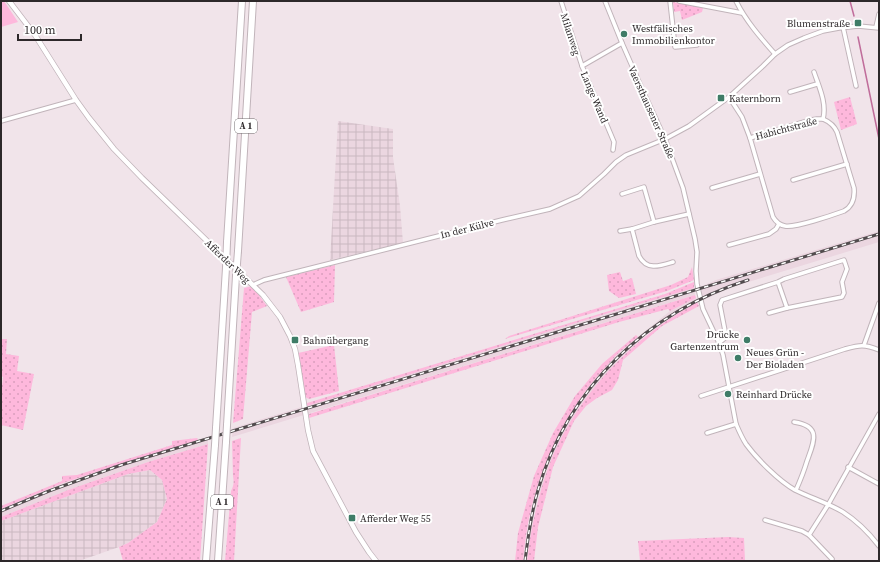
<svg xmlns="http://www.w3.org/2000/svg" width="880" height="562" viewBox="0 0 880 562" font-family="'Source Serif 4',serif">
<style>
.built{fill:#ebd6e0}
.industrial{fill:url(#industrial-grid)}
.green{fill:url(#green-dots)}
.pitch{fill:#feb8dc}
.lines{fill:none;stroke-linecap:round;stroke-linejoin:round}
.stream{stroke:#c06d9b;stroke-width:1.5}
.minor-casing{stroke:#c1b4ba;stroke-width:5.5}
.tertiary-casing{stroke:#c1b4ba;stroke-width:6}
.motorway-casing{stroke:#c1b4ba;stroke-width:8}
.minor{stroke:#fff;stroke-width:3.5}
.tertiary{stroke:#fff;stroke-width:4.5}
.motorway{stroke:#fff;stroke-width:6}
.rail-casing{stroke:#524c4e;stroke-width:3}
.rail{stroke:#fff;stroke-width:1.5;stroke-dasharray:4.5;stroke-linecap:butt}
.motorway-bridge-casing{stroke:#c1b4ba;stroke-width:8;stroke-linecap:butt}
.motorway-bridge{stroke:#fff;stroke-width:6}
.poi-dot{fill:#3f7c67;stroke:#fff;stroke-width:1.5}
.labels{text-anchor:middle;stroke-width:4;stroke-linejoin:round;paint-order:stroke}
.shield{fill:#fff;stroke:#6c686a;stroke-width:1}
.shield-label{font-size:9px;font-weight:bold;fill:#2d282a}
.poi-label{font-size:10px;fill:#2d282a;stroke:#fff;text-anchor:start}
.street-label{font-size:10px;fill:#2d282a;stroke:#fff}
</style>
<defs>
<pattern id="industrial-grid" width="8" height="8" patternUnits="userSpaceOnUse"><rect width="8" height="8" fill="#ebd6e0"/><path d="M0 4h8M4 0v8" fill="none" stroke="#cab8c0"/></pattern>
<pattern id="green-dots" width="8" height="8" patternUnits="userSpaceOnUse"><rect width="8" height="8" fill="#feb8dc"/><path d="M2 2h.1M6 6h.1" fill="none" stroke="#da9ebd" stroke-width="1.8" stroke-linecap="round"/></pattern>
</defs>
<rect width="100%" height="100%" fill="#f1e4ea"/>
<g class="built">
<polygon points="879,231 879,242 732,287 703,300 700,287 716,280"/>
<polygon points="694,288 695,295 232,437 233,428 602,315"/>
<polygon points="696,298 697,302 674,315 647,334 619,359 595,387 580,406 564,433 550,463 538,499 534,515 527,561 523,561 525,543 534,498 547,461 561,431 575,406 593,381 614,358 638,337 670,311"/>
<polygon points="208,437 208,444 148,462 68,490 1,517 1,509 63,483 130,461"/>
</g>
<g class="industrial">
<polygon points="338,121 393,129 393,157 400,206 403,243 330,260"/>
<polygon points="150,470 162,480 167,499 157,522 128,543 119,547 79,561 1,561 1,521 128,474"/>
</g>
<g class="green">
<polygon points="673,2 703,8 702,12 682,20 680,11 674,12"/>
<polygon points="850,97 857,124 841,130 834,102"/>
<polygon points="335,265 334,302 301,312 286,277"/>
<polygon points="692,267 694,280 667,291 505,339 509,336 671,285 688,277"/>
<polygon points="620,272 623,281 632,278 636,294 619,298 609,291 607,275"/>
<polygon points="694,282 694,288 602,315 307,406 307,403 665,294"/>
<polygon points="252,286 267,306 252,312 243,419 233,423 244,288"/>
<polygon points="695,295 696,298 670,311 668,309 619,322 309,418 309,414"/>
<path d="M697,302L699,306L662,326L623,360L618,380L612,390L597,398L586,406L574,421L553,467L538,527L534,561H527C531,527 538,495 550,463C573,404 620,350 674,316C681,311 690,307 697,302Z"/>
<path d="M636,335L638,337C630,344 620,351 613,359C599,374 585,390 575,407C557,434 543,466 534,498C528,519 525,540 523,561H515L518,533L534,476L553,433L575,396L602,364Z"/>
<polygon points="1,339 7,339 6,354 19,356 17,371 34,374 23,430 1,425 1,394 3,377 1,376"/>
<polygon points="334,345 339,391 309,399 305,397 298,353"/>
<polygon points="197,438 198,440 130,461 63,483 1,509 1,506 62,481 62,476 77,475 172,445 172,441"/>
<path d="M241,438L234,561H225L231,491C234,485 234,482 233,476L232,441Z"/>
<polygon points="208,444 200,561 123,561 119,547 128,543 157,522 167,499 162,480 150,470 128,474 1,521 1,517 68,490 148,462"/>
<polygon points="728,537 744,538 745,561 640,561 638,541"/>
</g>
<polygon class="pitch" points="1,1 4,1 18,22 1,27"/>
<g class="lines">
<g class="stream">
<polyline points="850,1 854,16"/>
<polyline points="858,37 879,139"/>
</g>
<g class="minor-casing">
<g id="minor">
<polyline points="561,1 582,66"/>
<polyline points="605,1 622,43 643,91 665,139 683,188 695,239 697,252 696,271 697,284 703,309 719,343 723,355 736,424 707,433"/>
<polyline points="670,1 675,47 697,45"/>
<polyline points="679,1 742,13"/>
<path d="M736,1C746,21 760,37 775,54"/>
<polyline points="843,27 856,86"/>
<polyline points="876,27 879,14"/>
<polyline points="790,92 817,84"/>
<path d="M729,97L742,117L750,138L773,217C776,222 779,225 785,226C795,228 833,215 844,211C853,206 855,198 854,188L837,132C834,125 830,122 823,119C827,103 819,87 814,72"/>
<polyline points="1,121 76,100"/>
<polyline points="750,138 811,120 817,119 823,119"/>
<polyline points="613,150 614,142 582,66 622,43"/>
<polyline points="793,180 847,164"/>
<polyline points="712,188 760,174"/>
<polyline points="622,194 644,187 654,222"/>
<polyline points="620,231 632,229"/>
<polyline points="729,245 769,234 776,229 779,224"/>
<path d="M673,262C660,266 647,271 639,256L632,229L654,222L689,214"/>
<polyline points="253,285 264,280 502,220 550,209 579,196 604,174 616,162 626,155 665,139 689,126 729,97 763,66 775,54 788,45 804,38 823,31 839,28 858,26 879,28"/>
<polyline points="769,313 787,308"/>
<polyline points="719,343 725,338 726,336 720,305 722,300 778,282 784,279 844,260 847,269 842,282 844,293 842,297 787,308 778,282"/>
<polyline points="864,345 879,303"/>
<path d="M701,396L845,349C860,345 864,344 879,350"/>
<path d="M794,422C822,426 814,442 807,461C804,471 800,481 796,490"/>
<path d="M736,424C739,431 742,438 746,444C757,459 779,481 795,490C811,498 828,503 843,512C857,521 869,533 879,546"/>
<polyline points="848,467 879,484"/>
<polyline points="765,520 802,531 809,535"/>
<polyline points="832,559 809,535 828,505 879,414"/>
</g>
</g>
<g class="tertiary-casing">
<polyline id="tertiary" points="9,1 35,35 76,100 89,118 114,149 142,178 263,295 280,317 290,336 295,349 298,365 308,430 313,451 356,532 369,552 376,561"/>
</g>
<g class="motorway-casing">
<g id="motorway">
<polyline points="227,242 242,1"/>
<polyline points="238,251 253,1"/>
<polyline points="227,425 236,276"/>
<polyline points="216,428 226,268"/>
<polyline points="206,561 215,445"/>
<polyline points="218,561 226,442"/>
</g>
</g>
<use href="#minor" class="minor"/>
<use href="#tertiary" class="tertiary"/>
<use href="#motorway" class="motorway"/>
<g class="rail-casing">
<g id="rail">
<polyline points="1,511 49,491 121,465 879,234"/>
<path d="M525,561C528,537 531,513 538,490C568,387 648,312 748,280"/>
</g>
</g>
<use href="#rail" class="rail"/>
<g class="motorway-bridge-casing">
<g id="motorway-bridge">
<polyline points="226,268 227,242"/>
<polyline points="236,276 238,251"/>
<polyline points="226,442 227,425"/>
<polyline points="215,445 216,428"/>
</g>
</g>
<use href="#motorway-bridge" class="motorway-bridge"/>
</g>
<g class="poi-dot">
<rect x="854" y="19" width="8" height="8" rx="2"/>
<circle cx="624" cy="34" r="4"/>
<rect x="717" y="94" width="8" height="8" rx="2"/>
<rect x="291" y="336" width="8" height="8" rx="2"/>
<circle cx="747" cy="340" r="4"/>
<circle cx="738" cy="358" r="4"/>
<circle cx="728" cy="394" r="4"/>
<rect x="348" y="514" width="8" height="8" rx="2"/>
</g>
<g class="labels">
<g class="shield">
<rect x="235" y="119" width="22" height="14" rx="3"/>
<rect x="211" y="495" width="22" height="14" rx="3"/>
</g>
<g class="shield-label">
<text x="246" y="129">A 1</text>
<text x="222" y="505">A 1</text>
</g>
<g class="poi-label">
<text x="850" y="27" text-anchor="end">Blumenstraße</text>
<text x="632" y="32">Westfälisches<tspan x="632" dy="12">Immobilienkontor</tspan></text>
<text x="729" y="102">Katernborn</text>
<text x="739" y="338" text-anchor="end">Drücke<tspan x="739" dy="12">Gartenzentrum</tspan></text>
<text x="303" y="344">Bahnübergang</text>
<text x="746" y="356">Neues Grün -<tspan x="746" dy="12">Der Bioladen</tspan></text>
<text x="736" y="398">Reinhard Drücke</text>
<text x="360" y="522">Afferder Weg 55</text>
</g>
<g class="street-label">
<text transform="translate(571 34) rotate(72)" y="4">Milanweg</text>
<text transform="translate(595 97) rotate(67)" y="4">Lange Wand</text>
<text transform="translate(652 112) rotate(66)" y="4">Vaersthausener Straße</text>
<text transform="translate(786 128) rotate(-15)" y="4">Habichtstraße</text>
<text transform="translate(467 228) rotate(-14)" y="4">In der Külve</text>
<text transform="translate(228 261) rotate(44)" y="4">Afferder Weg</text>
</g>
</g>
<rect width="880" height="562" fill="none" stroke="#2d282a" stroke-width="4"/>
<path d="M18 34v6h63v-6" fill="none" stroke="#2d282a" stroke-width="2"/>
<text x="24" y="34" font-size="12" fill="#2d282a" stroke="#ffffff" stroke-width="3" paint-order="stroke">100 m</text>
</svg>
